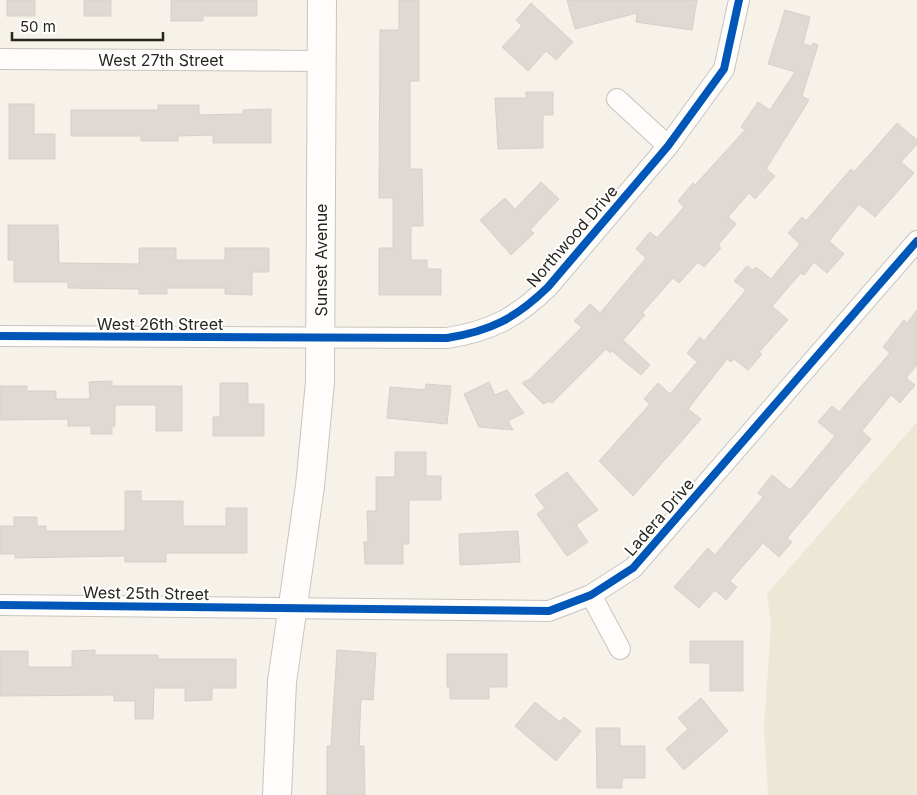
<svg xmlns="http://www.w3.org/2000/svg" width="917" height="795" viewBox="0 0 917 795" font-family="Inter,sans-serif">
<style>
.built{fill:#ede7d6}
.building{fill:#dfd9d4;stroke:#d6d0cb}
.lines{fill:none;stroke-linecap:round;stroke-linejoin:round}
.street-casing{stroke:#c8c5be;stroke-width:22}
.secondary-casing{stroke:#c8c5be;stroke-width:30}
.street{stroke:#fefdfc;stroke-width:20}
.secondary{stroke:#fefdfc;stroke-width:28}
.cycleway-casing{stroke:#fff;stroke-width:11}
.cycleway{stroke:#0057b8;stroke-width:8}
.labels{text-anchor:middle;stroke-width:4;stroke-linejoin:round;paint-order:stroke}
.street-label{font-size:16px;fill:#27251e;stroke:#fff}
</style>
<rect width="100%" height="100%" fill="#f6f2e9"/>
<polygon class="built" points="917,422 917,795 768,795 764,728 771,624 767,594"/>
<g class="building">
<rect x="7" y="0" width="28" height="16"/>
<rect x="84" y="0" width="27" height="16"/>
<polygon points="171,0 257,0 257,16 203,16 203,21 171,21"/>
<polygon points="399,0 419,0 419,81 410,81 410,169 422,169 423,226 411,226 411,260 427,260 427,269 441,269 441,295 379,295 379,248 393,248 393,198 379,198 380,30 399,30"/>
<polygon points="567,0 697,0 692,30 636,22 637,13 575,29"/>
<polygon points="531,3 573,42 556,60 546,51 528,71 502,47 522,26 516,20"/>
<polygon points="785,10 810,17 803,44 811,46 813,43 818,45 802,96 809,100 766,169 775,176 755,199 749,193 728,217 736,224 718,245 721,248 704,267 698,262 679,283 673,278 642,313 645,315 623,340 650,365 641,375 612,351 610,353 606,349 552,403 550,401 543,404 522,383 530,379 582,327 574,321 590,304 600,313 646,258 636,249 650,232 657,238 684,207 678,201 693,183 695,185 745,130 741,127 758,102 770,110 795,72 768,64"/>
<polygon points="526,92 553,92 553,115 543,115 543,148 498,149 495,98 526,98"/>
<polygon points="9,104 34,104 34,134 55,134 55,159 9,159"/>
<polygon points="158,105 199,105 199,115 243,114 243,110 271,109 271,143 213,143 213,135 178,136 178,141 141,141 141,136 71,136 71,110 158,110"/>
<polygon points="897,123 917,140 917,144 901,162 914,173 875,217 859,204 829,241 844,254 827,273 814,262 804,275 801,273 772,306 788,320 759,352 762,354 748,370 734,359 731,362 727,359 688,409 701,419 633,496 599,461 650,404 644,399 658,383 670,394 697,362 687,353 700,337 704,341 746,290 734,281 747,266 753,270 756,267 771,279 800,244 788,233 802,217 806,221 851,169 854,172"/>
<polygon points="541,182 559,199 530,230 534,233 511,255 480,220 505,198 515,209"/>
<polygon points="8,225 58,225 59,263 139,264 139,248 176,248 176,260 225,260 225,248 269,248 269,272 252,272 252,295 225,294 225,288 167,288 167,294 139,294 139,289 68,288 68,282 14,282 14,260 8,260"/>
<polygon points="917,310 917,365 906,378 915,385 900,403 891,395 862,431 871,439 787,538 792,542 779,557 763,543 730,581 737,587 726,600 715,590 699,608 674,587 708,548 715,555 763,497 758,493 772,475 790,490 835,436 818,422 832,406 839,412 890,353 883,347 904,320 907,323"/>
<polygon points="112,381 112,386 182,386 182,431 156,431 156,405 115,405 115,426 112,426 112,434 91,434 91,426 68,426 68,419 0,420 0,386 27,386 27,391 56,391 56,399 90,399 89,382"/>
<polygon points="489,382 495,395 507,390 524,413 508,421 513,430 479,427 464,394"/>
<polygon points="220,383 248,383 248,404 264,404 264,436 213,436 213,417 220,417"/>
<polygon points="426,384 451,386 447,424 387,418 390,387 425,390"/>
<polygon points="395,452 426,452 426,476 441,476 441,500 409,500 409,544 403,544 403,564 365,564 364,542 368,542 367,511 376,511 376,477 395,477"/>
<polygon points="567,472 598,510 576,525 588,542 567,556 537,514 545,508 535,495"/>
<polygon points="125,491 141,491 141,501 183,501 183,526 226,526 226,508 247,508 247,553 166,553 166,562 125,562 125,556 15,558 15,554 0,554 0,526 14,526 14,517 37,517 37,526 46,526 46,531 125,531"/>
<polygon points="518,531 520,562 460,565 459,534"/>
<polygon points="690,641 743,641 743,691 710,691 710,663 690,663"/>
<polygon points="95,650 95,655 158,655 158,659 236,659 236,688 212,688 212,700 185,701 185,688 154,688 153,719 135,719 135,701 114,701 114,695 0,696 0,651 28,651 28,667 72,667 72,651"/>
<polygon points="337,650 376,653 373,700 361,699 359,746 364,746 365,795 327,795 327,746 331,746"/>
<polygon points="447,654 507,654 507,687 489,687 489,699 450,699 450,687 447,687"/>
<polygon points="701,698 728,731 684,770 666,749 688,729 678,718"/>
<polygon points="535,702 560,722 564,717 581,731 556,761 515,726"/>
<polygon points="596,728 620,728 620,746 645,746 645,778 626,778 622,779 622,788 597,788"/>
</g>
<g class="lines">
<g class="street-casing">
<g id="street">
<polyline points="0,59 322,61"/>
<polyline points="617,99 668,146"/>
<path d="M0,336L447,338C491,331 516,318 548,287L668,146L724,69L739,0"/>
<polyline points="591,595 620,649"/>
<polyline points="0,605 549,611 591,595 633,568 917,241"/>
</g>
</g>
<g class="secondary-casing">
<polyline id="secondary" points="277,795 282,682 310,486 320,382 322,0"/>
</g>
<use href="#street" class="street"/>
<use href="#secondary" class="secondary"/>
<g class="cycleway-casing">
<g id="cycleway">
<path d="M0,336L447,338C491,331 516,318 548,287L668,146L724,69L739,0"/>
<polyline points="0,605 549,611 591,595 633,568 917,241"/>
</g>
</g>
<use href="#cycleway" class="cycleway"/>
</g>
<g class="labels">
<g class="street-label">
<text x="161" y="66">West 27th Street</text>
<text transform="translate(572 236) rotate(-49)" y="6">Northwood Drive</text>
<text transform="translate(321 260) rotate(-90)" y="6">Sunset Avenue</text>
<text x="160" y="330">West 26th Street</text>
<text transform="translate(659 517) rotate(-49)" y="6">Ladera Drive</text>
<text transform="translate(146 593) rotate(1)" y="6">West 25th Street</text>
</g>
</g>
<path d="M12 32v8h151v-8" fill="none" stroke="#27251e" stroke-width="2.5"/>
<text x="20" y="32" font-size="15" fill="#27251e" stroke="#ffffff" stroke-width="4" paint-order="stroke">50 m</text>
</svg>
